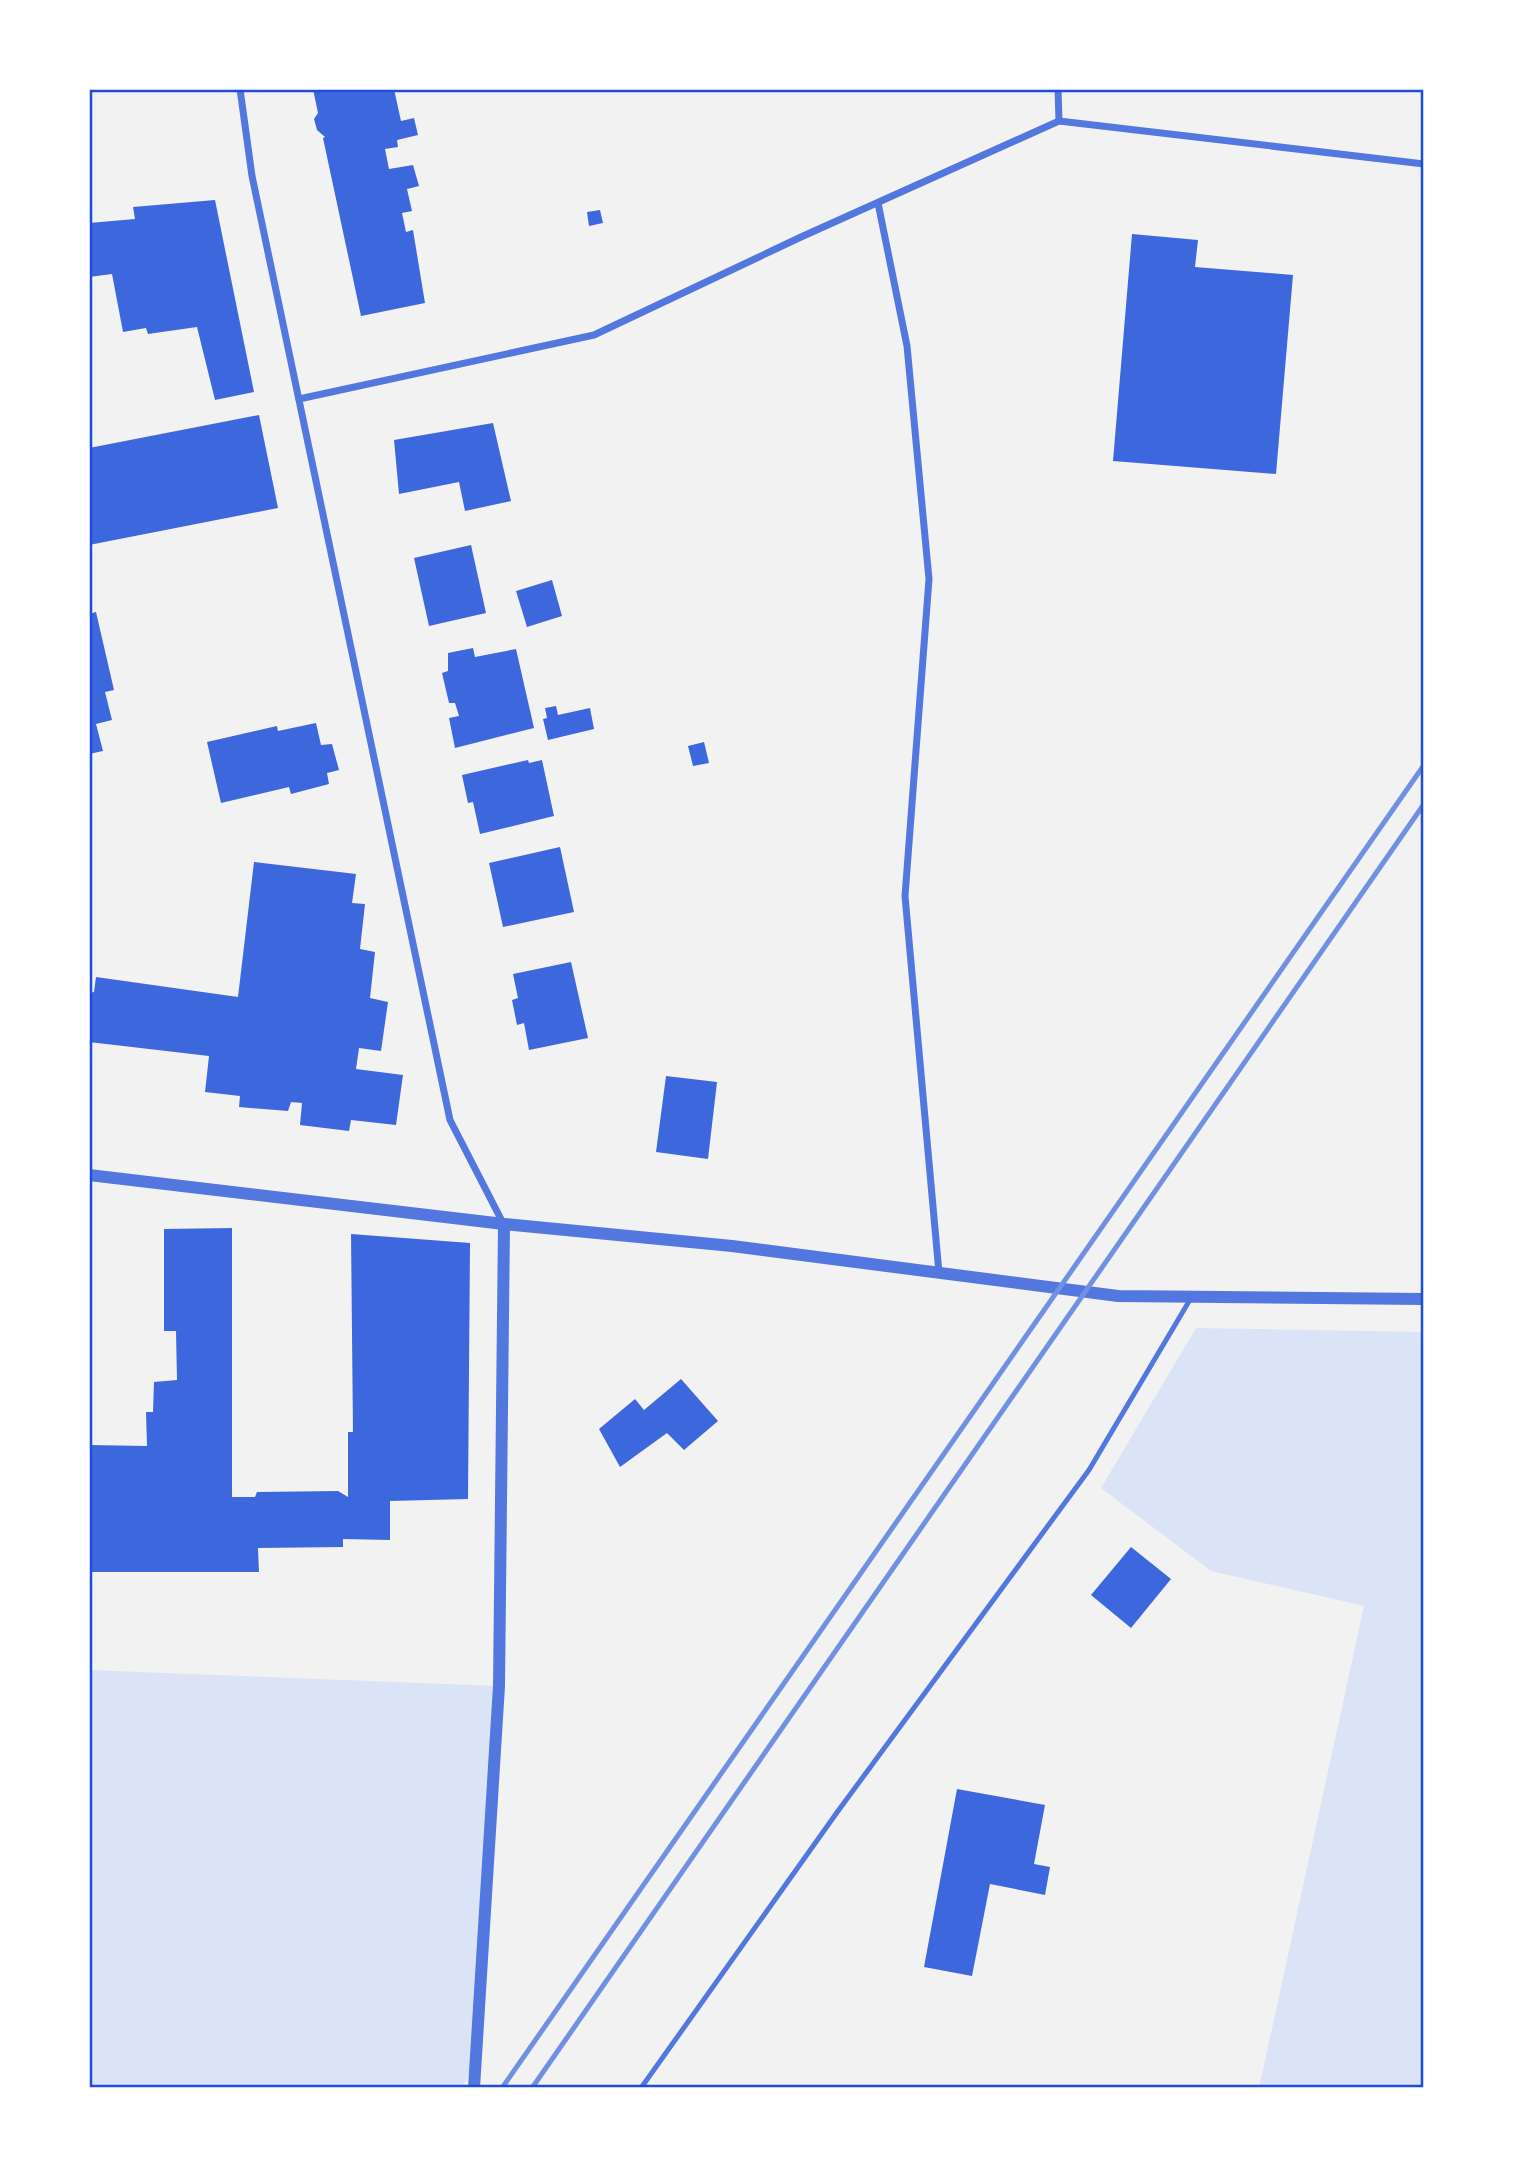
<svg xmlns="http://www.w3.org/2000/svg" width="1513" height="2177" viewBox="0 0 1513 2177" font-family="Karla,sans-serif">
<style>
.green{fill:#dbe4f7}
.building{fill:#3d67dc}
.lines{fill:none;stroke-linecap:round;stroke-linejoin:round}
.service{stroke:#5277de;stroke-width:5}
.minor{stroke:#5277de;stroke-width:7}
.tertiary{stroke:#5277de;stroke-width:12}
.rail{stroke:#7290e2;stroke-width:5}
.neatline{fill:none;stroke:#1d4ed8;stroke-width:2.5}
</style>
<rect width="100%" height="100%" fill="#f2f2f2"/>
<g class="green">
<polygon points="1196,1328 1424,1332 1424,2088 1259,2088 1364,1606 1211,1571 1101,1488"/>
<polygon points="89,1670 499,1686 475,2067 461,2088 89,2088"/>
</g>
<g class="building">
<polygon points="313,89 394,89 401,121 414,118 418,135 397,140 398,147 385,149 389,169 413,165 419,186 407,189 412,211 402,213 406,232 413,230 425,303 361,316 323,138 325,137 317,130 314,119 318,113"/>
<polygon points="215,200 254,392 215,400 197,327 148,334 146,328 123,332 112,274 89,277 89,223 135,219 133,207"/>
<polygon points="600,210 603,223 589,226 587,212"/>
<polygon points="1132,234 1198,240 1195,267 1293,275 1276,474 1113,461"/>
<polygon points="259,415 278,508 89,545 89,448"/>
<polygon points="493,423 511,501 465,511 459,482 399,494 394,440"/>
<polygon points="471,545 486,613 429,626 414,558"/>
<polygon points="552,580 562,616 527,627 516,591"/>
<polygon points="96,612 114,690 105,692 112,720 96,724 103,751 89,754 89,614"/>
<polygon points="473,648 475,657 516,649 534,728 455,748 449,718 459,716 455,703 449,703 442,673 448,671 448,653"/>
<polygon points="556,706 558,715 590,708 594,729 548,740 543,719 547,718 545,708"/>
<polygon points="316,723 321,745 332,744 339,770 327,773 329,784 291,794 289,787 221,803 207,742 277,726 278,731"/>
<polygon points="704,742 709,763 693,766 688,746"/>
<polygon points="528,760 529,763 542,760 554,816 480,834 473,802 468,803 462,775"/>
<polygon points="560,847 574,912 503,927 489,863"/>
<polygon points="254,862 356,874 352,903 365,904 360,949 375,952 370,998 388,1002 381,1051 359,1048 356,1069 403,1075 396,1125 351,1120 349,1131 300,1125 302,1103 291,1102 288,1111 239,1107 240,1096 205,1092 209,1056 89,1042 89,993 94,992 96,977 238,997"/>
<polygon points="571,962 588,1038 529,1050 524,1023 517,1025 512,1000 518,998 513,974"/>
<polygon points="666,1076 717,1082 708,1159 656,1152"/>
<polygon points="232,1228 232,1497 255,1497 257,1492 338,1491 348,1497 348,1432 353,1432 351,1234 470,1243 468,1499 390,1501 390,1540 343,1539 343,1547 258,1548 259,1572 89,1572 89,1445 147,1446 146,1412 153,1412 154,1382 177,1380 176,1331 164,1331 164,1229"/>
<polygon points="681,1379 718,1421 684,1450 667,1433 620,1467 599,1429 635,1399 644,1410"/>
<polygon points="1131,1547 1171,1579 1131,1628 1091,1595"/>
<polygon points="957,1789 1045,1805 1034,1864 1050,1867 1045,1895 990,1884 972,1976 924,1967"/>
</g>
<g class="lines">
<polyline class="service" points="641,2088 838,1811 1089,1470 1191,1298"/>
<g class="minor">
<polyline points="240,89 252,176 450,1120 503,1223"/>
<polyline points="1058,89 1059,121"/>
<polyline points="878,203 907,346 929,579 905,896 939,1273"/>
<polyline points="299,399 594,335 801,237 1059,121 1424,164"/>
</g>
<g class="tertiary">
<polyline points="89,1175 504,1224 732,1246 1118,1296 1424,1299"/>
<polyline points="474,2088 499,1686 504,1224"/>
</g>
<g class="rail">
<polyline points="502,2088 1424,765"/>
<polyline points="532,2088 1424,804"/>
</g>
</g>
<rect width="1513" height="2177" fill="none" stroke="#ffffff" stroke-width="182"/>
<rect x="91" y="91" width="1331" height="1995" class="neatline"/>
</svg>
